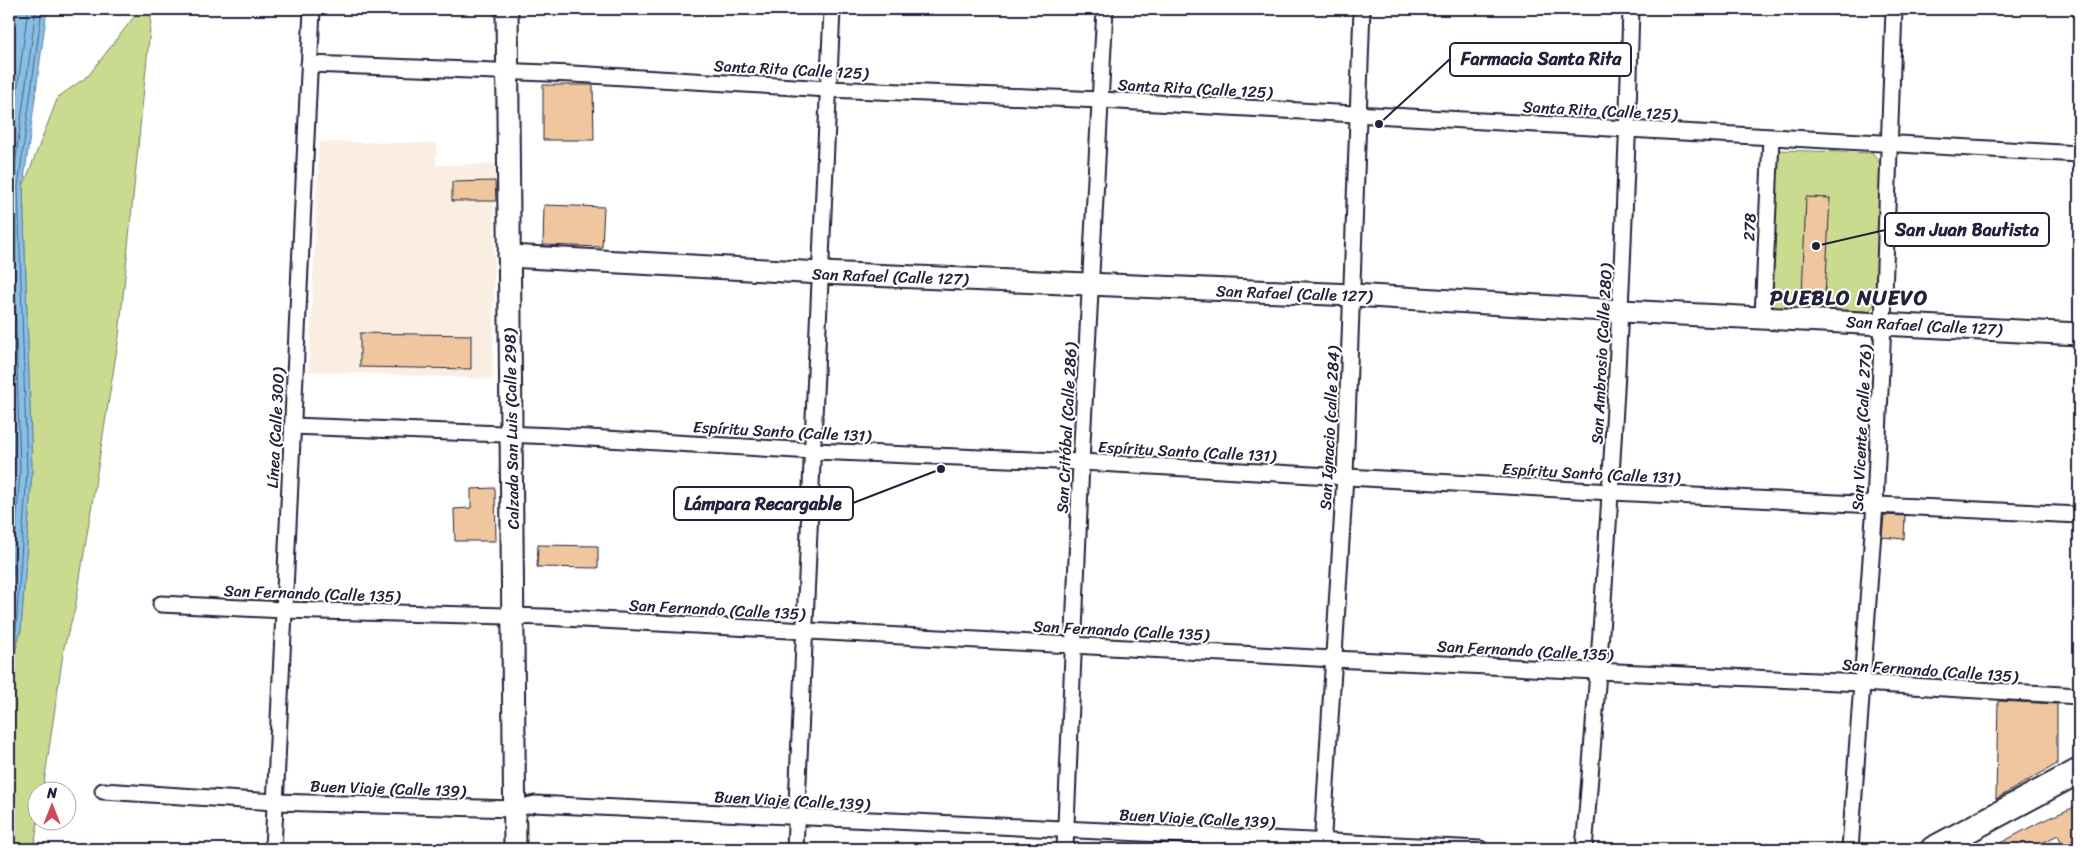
<svg xmlns="http://www.w3.org/2000/svg" width="2088" height="858" viewBox="0 0 2088 858" font-family="Sriracha,sans-serif">
<style>
.built{fill:#faeee2}
.green{fill:#cada8e;stroke:#767e64}
.water{fill:#88bfe6;stroke:#5f80a2}
.lines{fill:none;stroke-linecap:round;stroke-linejoin:round}
.shore{stroke:#4b617f;stroke-width:1}
.building{fill:#f0c69f;stroke:#22223b}
.street-casing{stroke:#22223b;stroke-width:19}
.secondary-casing{stroke:#22223b;stroke-width:25}
.primary-casing{stroke:#22223b;stroke-width:28}
.street{stroke:#fff;stroke-width:15}
.secondary{stroke:#fff;stroke-width:21}
.primary{stroke:#fff;stroke-width:24}
.labels{text-anchor:middle;stroke-width:4;stroke-linejoin:round;paint-order:stroke}
.street-label{font-size:16px;fill:#22223b;stroke:#fff}
.district-label{font-size:21px;font-weight:bold;letter-spacing:1px;fill:#22223b;stroke:#fff}
.leader{fill:none;stroke:#22223b;stroke-width:2}
.callout-dot{fill:#22223b;stroke:#fff;stroke-width:2}
.callout{fill:#fff;stroke:#22223b;stroke-width:2}
.callout-label{font-size:18px;text-anchor:middle;font-weight:bold;fill:#22223b}
</style>
<rect width="100%" height="100%" fill="#fff"/>
<filter id="ink" filterUnits="userSpaceOnUse"><feTurbulence type="fractalNoise" baseFrequency=".02" numOctaves="2"/><feDisplacementMap in="SourceGraphic" scale="10" xChannelSelector="R" yChannelSelector="G"/><feConvolveMatrix kernelMatrix="1 2 1 2 8 2 1 2 1" color-interpolation-filters="sRGB"/></filter>
<g filter="url(#ink)">
<polygon class="built" points="319,142 437,143 436,165 495,164 493,379 309,371"/>
<g class="green">
<polygon points="140,9 152,9 119,336 75,609 64,647 43,790 38,790 38,821 34,849 9,849 9,673 21,630 32,471 23,187 58,97 88,76"/>
<polygon points="1778,150 1873,153 1882,167 1877,302 1869,311 1772,308"/>
</g>
<polygon class="water" points="9,9 47,9 23,187 32,471 21,630 9,673"/>
<g class="lines">
<g class="shore">
<polyline points="9,152 28,9"/>
<polyline points="9,334 13,471 9,531"/>
<polyline points="9,631 20,471 12,187 36,9"/>
<polyline points="9,654 16,629 27,471 18,187 42,9"/>
</g>
</g>
<g class="building">
<polygon points="543,85 593,85 594,140 543,140"/>
<polygon points="495,181 496,201 452,201 452,182"/>
<polygon points="1806,197 1830,198 1825,296 1802,295"/>
<polygon points="544,205 604,207 602,247 543,245"/>
<polygon points="360,333 471,335 471,369 360,367"/>
<polygon points="495,488 496,541 455,541 454,509 471,508 471,489"/>
<polygon points="1884,515 1905,516 1904,539 1882,537"/>
<polygon points="538,545 598,546 598,568 537,567"/>
<polygon points="1998,701 2057,704 2057,764 1996,799"/>
<polygon points="2079,805 2079,838 2063,845 2058,835 2030,849 1989,849 2040,822"/>
</g>
<g class="lines">
<g class="street-casing">
<g id="street">
<polyline points="309,64 573,74 828,89 1101,100 2079,154"/>
<polyline points="1763,317 1771,138"/>
<polyline points="292,426 555,436 814,451 1081,462 1612,492 2079,515"/>
<polyline points="161,604 284,610 544,617 1333,659 1861,683 2079,696"/>
<polyline points="103,791 275,802 514,809 535,804 1480,849"/>
<polyline points="273,849 312,9"/>
<polyline points="795,849 832,9"/>
<polyline points="1065,849 1081,462 1105,9"/>
<polyline points="1322,849 1345,476 1362,9"/>
<path d="M1584,849C1608,569 1624,290 1631,9"/>
<polyline points="1850,849 1875,504 1883,323 1894,9"/>
</g>
</g>
<g class="secondary-casing">
<g id="secondary">
<polyline points="507,9 515,849"/>
<polyline points="509,256 821,273 1353,295 1621,311 2079,334"/>
</g>
</g>
<g class="primary-casing">
<polyline id="primary" points="1933,849 2079,771"/>
</g>
<use href="#street" class="street"/>
<use href="#secondary" class="secondary"/>
<use href="#primary" class="primary"/>
</g>
</g>
<g class="labels">
<g class="street-label">
<text transform="translate(791 69) rotate(3)" y="6">Santa Rita (Calle 125)</text>
<text transform="translate(1195 88) rotate(3)" y="6">Santa Rita (Calle 125)</text>
<text transform="translate(1600 110) rotate(3)" y="6">Santa Rita (Calle 125)</text>
<text transform="translate(1749 227) rotate(-87)" y="6">278</text>
<text transform="translate(890 276) rotate(2)" y="6">San Rafael (Calle 127)</text>
<text transform="translate(1294 293) rotate(2)" y="6">San Rafael (Calle 127)</text>
<text transform="translate(1924 325) rotate(3)" y="6">San Rafael (Calle 127)</text>
<text transform="translate(1601 354) rotate(-87)" y="6">San Ambrosio (Calle 280)</text>
<text transform="translate(275 428) rotate(-87)" y="6">Línea (Calle 300)</text>
<text transform="translate(1066 428) rotate(-87)" y="6">San Critóbal (Calle 286)</text>
<text transform="translate(1329 428) rotate(-87)" y="6">San Ignacio (calle 284)</text>
<text transform="translate(1861 428) rotate(-87)" y="6">San Vicente (Calle 276)</text>
<text transform="translate(511 429) rotate(-91)" y="6">Calzada San Luis (Calle 298)</text>
<text transform="translate(782 431) rotate(3)" y="6">Espíritu Santo (Calle 131)</text>
<text transform="translate(1187 451) rotate(3)" y="6">Espíritu Santo (Calle 131)</text>
<text transform="translate(1591 473) rotate(3)" y="6">Espíritu Santo (Calle 131)</text>
<text transform="translate(312 593) rotate(2)" y="6">San Fernando (Calle 135)</text>
<text transform="translate(717 609) rotate(3)" y="6">San Fernando (Calle 135)</text>
<text transform="translate(1121 630) rotate(3)" y="6">San Fernando (Calle 135)</text>
<text transform="translate(1525 650) rotate(3)" y="6">San Fernando (Calle 135)</text>
<text transform="translate(1930 670) rotate(4)" y="6">San Fernando (Calle 135)</text>
<text transform="translate(388 788) rotate(2)" y="6">Buen Viaje (Calle 139)</text>
<text transform="translate(792 800) rotate(3)" y="6">Buen Viaje (Calle 139)</text>
<text transform="translate(1197 818) rotate(3)" y="6">Buen Viaje (Calle 139)</text>
</g>
<g class="district-label">
<text x="1849" y="305">PUEBLO NUEVO</text>
</g>
</g>
<path class="leader" d="M1379 124L1450 59M1816 246L1885 230M941 469L853 503"/>
<g class="callout-dot">
<circle cx="1379" cy="124" r="5"/>
<circle cx="1816" cy="246" r="5"/>
<circle cx="941" cy="469" r="5"/>
</g>
<g class="callout">
<rect x="1450" y="43" width="181" height="33" rx="5"/>
<rect x="1885" y="213" width="164" height="33" rx="5"/>
<rect x="674" y="487" width="179" height="33" rx="5"/>
</g>
<g class="callout-label">
<text x="1541" y="65">Farmacia Santa Rita</text>
<text x="1967" y="236">San Juan Bautista</text>
<text x="763" y="510">Lámpara Recargable</text>
</g>
<rect width="2088" height="858" fill="none" stroke="#fff" stroke-width="30"/>
<rect x="15" y="15" width="2058" height="828" fill="none" stroke="#22223b" stroke-width="2" filter="url(#ink)"/>
<g transform="translate(52 806)"><circle r="24" fill="#ffffff" stroke="#a7a7b1"/>
<path d="M0-4L9 19L0 12L-9 19Z" fill="#d1495b"/>
<text y="-8" font-size="14" font-weight="bold" text-anchor="middle" fill="#22223b">N</text>
</g>
</svg>
